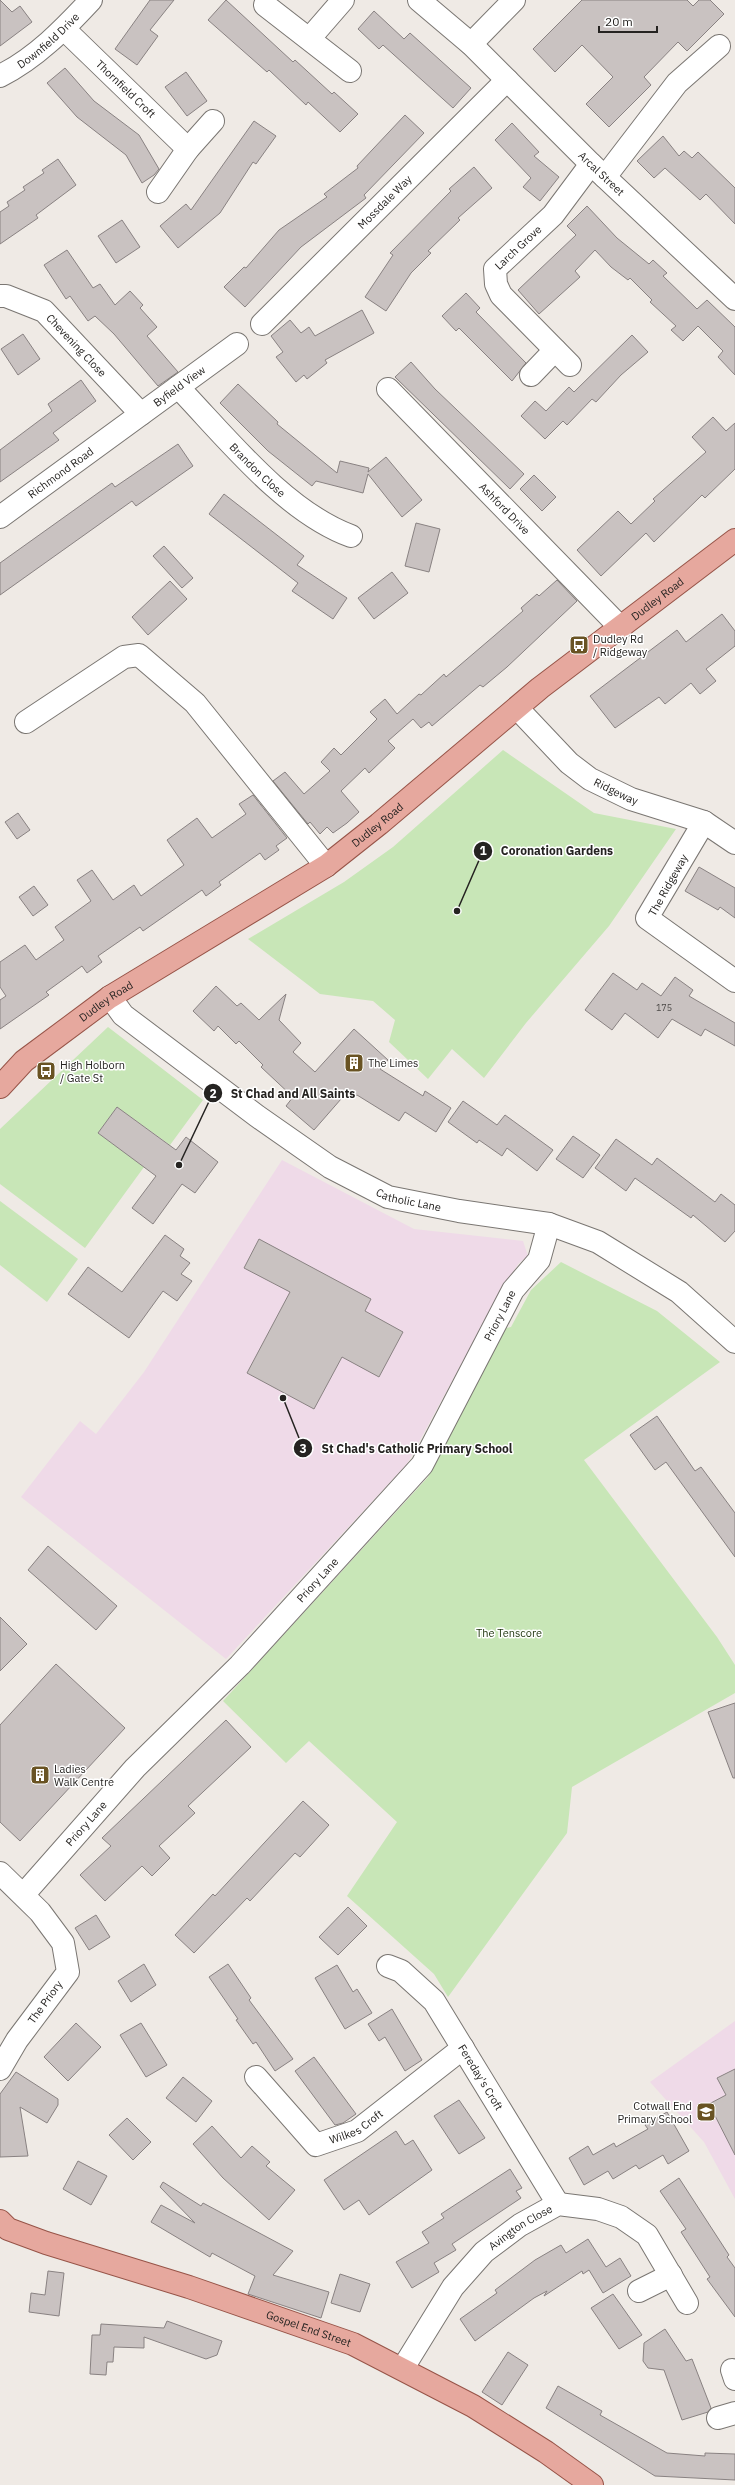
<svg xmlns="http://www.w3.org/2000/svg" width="735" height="2485" viewBox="0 0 735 2485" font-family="'IBM Plex Sans',sans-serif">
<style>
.education{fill:#efdae8}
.green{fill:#c8e6b7}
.building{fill:#c9c2c1;stroke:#898282}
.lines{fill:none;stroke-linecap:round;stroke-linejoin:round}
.minor-casing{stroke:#7a7672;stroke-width:24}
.major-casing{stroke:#975448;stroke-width:24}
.minor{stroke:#fff;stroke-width:22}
.major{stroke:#e6a89e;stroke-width:22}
.labels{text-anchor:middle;stroke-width:3;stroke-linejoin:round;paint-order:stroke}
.number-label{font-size:9px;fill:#4e4b49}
.street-label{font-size:11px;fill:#252321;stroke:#fff}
.poi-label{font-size:11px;fill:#252321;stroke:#fff;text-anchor:start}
.park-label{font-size:11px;fill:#1b320a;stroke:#fff}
.leader{fill:none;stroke:#252321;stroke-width:1.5}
.callout-dot{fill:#252321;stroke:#fff;stroke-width:1.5}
.mark-label{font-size:12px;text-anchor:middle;font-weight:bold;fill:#fff}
.callout-label{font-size:12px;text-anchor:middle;font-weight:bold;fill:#252321;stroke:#fff;stroke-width:3;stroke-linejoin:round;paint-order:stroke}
</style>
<rect width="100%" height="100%" fill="#efeae5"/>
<g class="education">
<polygon points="282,1160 414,1229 523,1241 528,1256 519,1263 503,1287 407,1464 226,1659 21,1497 80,1421 96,1434 144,1372"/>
<polygon points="735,2021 735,2199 704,2142 650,2082"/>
</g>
<g class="green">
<polygon points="503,750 594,813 676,829 609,926 526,1023 484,1078 452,1049 428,1079 389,1042 395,1020 373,1001 320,994 248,939 344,882 393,847"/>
<polygon points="108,1027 203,1100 170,1145 117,1107 98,1133 144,1167 85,1248 0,1184 0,1129"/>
<polygon points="0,1201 78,1259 47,1302 0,1265"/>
<polygon points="561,1262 657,1311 720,1362 584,1460 717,1637 735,1665 735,1693 572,1787 567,1833 448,1997 434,1974 347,1896 397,1822 309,1741 286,1763 223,1701 428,1477 501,1329 511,1327 531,1290"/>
</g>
<g class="building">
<polygon points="0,0 12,12 20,6 32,22 0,46"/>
<polygon points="150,0 174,0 150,30 158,36 137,65 115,49"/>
<polygon points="226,0 293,62 295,60 332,94 334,92 358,114 340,132 308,102 306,105 269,70 267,72 208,20"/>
<polygon points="582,0 687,0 693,6 699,0 710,0 724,14 687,51 678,42 644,77 651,85 609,127 586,104 613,77 582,45 555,72 533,49"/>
<polygon points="374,11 404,39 410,33 471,88 453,108 383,45 379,49 358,29"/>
<polygon points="65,68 94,101 139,135 159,169 154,175 142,183 126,155 77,117 47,83"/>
<polygon points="186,72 207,101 187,116 165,87"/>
<polygon points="405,115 424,133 364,195 366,198 301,247 245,307 224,287 244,267 246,268 279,230 327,197 324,194 358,168 357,166"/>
<polygon points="254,121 276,136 256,164 253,162 220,213 178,248 160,226 186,204 191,210"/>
<polygon points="512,123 539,152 534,156 559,177 540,201 523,187 531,178 495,140"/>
<polygon points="663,136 679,156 684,151 692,158 698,152 735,188 735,224 706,194 700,200 665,168 654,178 637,161"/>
<polygon points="58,159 76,185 36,215 38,218 0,244 0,212 9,206 7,202 25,190 23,187 44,173 42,170"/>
<polygon points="474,167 492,188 458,218 460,220 428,251 431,253 411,273 386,311 365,297 393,255 390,253 451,191 449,189"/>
<polygon points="587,206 617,238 649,264 653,260 667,273 663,276 697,309 707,300 735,327 735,375 718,357 723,351 698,326 683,341 671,330 676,326 650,302 652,300 630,278 628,280 611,267 595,250 575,271 580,277 539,314 518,290 576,235 567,226"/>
<polygon points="122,220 140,247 116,263 98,236"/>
<polygon points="67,250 93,288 100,284 115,305 130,291 143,305 140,308 157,327 147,336 178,372 158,386 114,334 95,316 88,321 70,296 66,299 44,265"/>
<polygon points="466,293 480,308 476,312 526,363 512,381 459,328 456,331 442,316"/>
<polygon points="362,310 374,333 325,360 327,363 307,379 304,375 296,382 276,357 283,352 271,336 290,320 301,333 309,327 315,336"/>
<polygon points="23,334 40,359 18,375 1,349"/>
<polygon points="632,335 648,352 621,375 596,402 592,399 567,425 563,421 545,439 521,416 535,401 546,411 569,387 574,392"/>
<polygon points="411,362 435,389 524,474 510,489 395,377"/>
<polygon points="81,380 96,401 53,433 59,440 0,482 0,450 52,411 48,404"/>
<polygon points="238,384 278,422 277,424 337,473 340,461 369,468 368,472 386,457 422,500 402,517 368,474 363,493 316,481 312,486 268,451 220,403"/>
<polygon points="713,417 726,431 735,423 735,469 705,498 702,495 654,542 646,533 601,576 577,550 618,511 631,524 655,501 653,499 706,452 692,437"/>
<polygon points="178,444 193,466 136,506 132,501 0,595 0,563 112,483 115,487"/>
<polygon points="534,475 556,497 542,511 520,489"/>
<polygon points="224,494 304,556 297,565 347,598 333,619 292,591 298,583 209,514"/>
<polygon points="416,523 440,529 429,572 405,566"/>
<polygon points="164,546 193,578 182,588 153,556"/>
<polygon points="392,572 408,593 374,619 358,598"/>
<polygon points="557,580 577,601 507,667 483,687 480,685 432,726 429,722 421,728 413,719 388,741 395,748 369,773 365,768 341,791 359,812 347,823 333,833 327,827 320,834 310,822 308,824 273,781 285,772 304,794 330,771 321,762 334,748 341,755 377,719 370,712 385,699 397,714 419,694 421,695 444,674 446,677 494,636 523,611 521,608 537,594 539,596"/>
<polygon points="170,581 187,599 148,635 132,617"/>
<polygon points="722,614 735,631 735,646 706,669 716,681 700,694 691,683 665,704 659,697 615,728 590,696 677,630 686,642"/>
<polygon points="253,795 287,838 276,846 279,850 265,860 260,853 219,882 221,885 206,896 202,890 143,931 140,927 98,956 102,962 87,973 82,966 46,992 49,995 0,1029 0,1000 6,996 0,987 0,962 25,945 36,960 64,940 55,927 91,901 77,880 92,870 113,900 134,885 141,896 184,865 167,840 197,818 212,838 246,814 239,804"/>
<polygon points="18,813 30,830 17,839 5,822"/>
<polygon points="699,867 735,888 735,918 720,907 718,910 685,891"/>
<polygon points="34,886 48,905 33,916 19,897"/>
<polygon points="613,973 637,990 642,983 661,996 675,977 693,990 689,996 735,1023 735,1046 705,1029 701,1036 672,1019 658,1038 625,1013 612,1030 585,1010"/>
<polygon points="216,986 237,1006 241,1003 259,1020 286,994 279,1020 301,1043 293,1052 315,1072 354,1029 388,1060 380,1069 423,1096 425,1091 451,1108 436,1132 405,1112 399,1121 357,1095 354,1097 348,1091 314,1130 286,1106 293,1097 261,1067 263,1065 239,1041 236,1044 218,1026 214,1031 193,1011"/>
<polygon points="463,1101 497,1125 505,1115 553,1150 537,1171 507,1148 502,1156 479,1140 477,1143 448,1122"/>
<polygon points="117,1107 176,1150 186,1137 218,1162 195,1193 182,1184 153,1224 132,1208 156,1176 98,1133"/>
<polygon points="573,1136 600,1155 583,1178 556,1159"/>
<polygon points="616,1139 652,1165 657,1158 715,1202 721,1194 735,1205 735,1231 725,1242 693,1215 691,1218 635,1178 626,1191 595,1168"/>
<polygon points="165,1235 184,1249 180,1256 190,1263 181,1274 192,1281 177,1301 163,1291 129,1338 68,1294 88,1267 122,1292"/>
<polygon points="259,1239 371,1299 365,1311 403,1332 379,1377 342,1357 314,1409 247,1373 290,1292 244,1268"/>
<polygon points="657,1416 695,1471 701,1467 735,1513 735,1557 666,1462 655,1470 630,1435"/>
<polygon points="48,1546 117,1606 96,1630 28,1570"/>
<polygon points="0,1617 27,1644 0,1671"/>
<polygon points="56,1664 125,1728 20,1841 0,1822 0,1725"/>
<polygon points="735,1703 735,1778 733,1778 708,1712"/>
<polygon points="226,1720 251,1747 188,1806 195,1813 159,1846 170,1858 152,1876 142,1866 105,1901 80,1875 111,1846 102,1838"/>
<polygon points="303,1801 329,1825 300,1857 295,1853 250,1901 247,1898 194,1953 175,1935 213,1894 215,1896"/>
<polygon points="348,1907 367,1926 338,1955 319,1937"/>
<polygon points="96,1915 110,1937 89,1950 75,1928"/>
<polygon points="144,1964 156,1985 131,2002 118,1981"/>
<polygon points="228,1964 251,1998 249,2000 293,2059 275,2071 256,2042 253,2044 236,2020 238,2019 209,1977"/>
<polygon points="337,1965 353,1992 357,1989 372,2013 345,2029 315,1978"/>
<polygon points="392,2009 422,2060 405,2071 385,2037 379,2041 368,2024"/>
<polygon points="76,2023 101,2047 68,2081 44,2057"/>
<polygon points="141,2023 167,2065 146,2077 120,2035"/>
<polygon points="314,2057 356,2114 343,2123 335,2125 295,2071"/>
<polygon points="735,2069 735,2155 709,2104 726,2095 717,2078"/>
<polygon points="16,2072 58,2099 58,2105 47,2123 20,2107 28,2156 0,2157 0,2094"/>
<polygon points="183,2077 212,2101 196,2122 166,2098"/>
<polygon points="459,2100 485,2138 459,2154 434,2116"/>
<polygon points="667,2112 689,2151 668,2164 663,2155 639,2169 636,2165 613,2179 608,2171 584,2185 569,2158 588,2146 593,2155 614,2143 616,2147 648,2129 645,2125"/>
<polygon points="127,2118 151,2142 133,2160 109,2135"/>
<polygon points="212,2126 241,2158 252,2146 270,2162 266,2166 295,2190 269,2220 223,2178 193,2144"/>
<polygon points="396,2131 405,2145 413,2140 432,2170 369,2215 359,2200 344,2210 324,2180"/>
<polygon points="78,2161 107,2176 91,2205 63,2189"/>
<polygon points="510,2169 522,2188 516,2191 521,2198 452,2244 456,2250 434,2263 439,2272 412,2288 396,2262 429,2243 422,2232 444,2218 441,2214"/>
<polygon points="679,2178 729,2255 727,2257 735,2268 735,2317 707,2279 710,2277 681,2232 686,2229 660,2191"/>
<polygon points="163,2182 201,2206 203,2203 293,2251 273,2275 329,2292 321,2318 248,2294 255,2276 212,2253 210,2257 151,2222 161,2205 195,2223 160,2187"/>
<polygon points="588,2239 606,2267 620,2258 631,2276 603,2293 589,2270 583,2274 582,2271 544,2296 547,2291 534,2298 475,2341 460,2319 497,2293 495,2290 535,2260 561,2245 566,2253"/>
<polygon points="48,2271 64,2273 59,2316 29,2312 31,2293 45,2295"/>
<polygon points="340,2274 370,2284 360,2312 331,2303"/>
<polygon points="613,2294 642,2335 619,2349 591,2308"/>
<polygon points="167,2321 222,2341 217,2355 206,2359 144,2337 144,2348 114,2347 113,2362 107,2362 106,2375 90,2374 92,2335 100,2335 101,2324 164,2328"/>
<polygon points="665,2329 686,2361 692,2359 711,2408 708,2412 682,2420 664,2370 648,2368 643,2361 644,2343"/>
<polygon points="508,2352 528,2365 502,2405 482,2392"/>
<polygon points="558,2386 602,2411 600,2415 667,2453 705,2456 705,2453 735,2454 735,2480 655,2476 546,2408"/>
</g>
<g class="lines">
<g class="minor-casing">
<g id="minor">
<path id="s1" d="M419,0L471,44L591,164L735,299"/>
<polyline points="265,5 350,71"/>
<path id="s2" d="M64,29L188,149"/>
<polyline points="310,38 343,0"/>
<polyline points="471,44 514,0"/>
<path id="s3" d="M0,76C36,58 64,29 91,0"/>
<polyline points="605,177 677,83 719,46"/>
<polyline points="158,192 188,149 213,121"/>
<path id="s4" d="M0,296H6L44,311L141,414"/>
<path id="s5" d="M262,324L507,80"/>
<path id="s6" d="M570,365L501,295L496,284L495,269L553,215L591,164"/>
<polyline points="531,375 555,350"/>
<path id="s7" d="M178,387C226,437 285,512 351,536"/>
<path id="s8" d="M388,389L621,628"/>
<path id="s9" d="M0,517L237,344"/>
<path id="s10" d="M517,708L569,763L590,779L631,799L704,822L735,843"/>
<polyline points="26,722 124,657 139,655 195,703 326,866"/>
<polyline points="704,822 647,918 735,981"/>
<path id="s11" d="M110,997L123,1015L257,1116L330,1167L388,1197L459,1211L549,1224L598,1242L679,1292L735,1342"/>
<polyline points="0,1873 40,1912 63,1943 68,1972 17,2040 0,2069"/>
<path id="s12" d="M24,1894L135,1768L240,1665L422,1465L513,1290L539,1260L549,1224"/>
<path id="s13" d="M388,1966L401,1971L434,2001L558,2204"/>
<path id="s14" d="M256,2077L316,2145L357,2131L463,2048"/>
<polyline points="639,2291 671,2275"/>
<path id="s15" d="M403,2368L453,2287L484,2252L520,2225L558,2204L598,2209L621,2217L647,2235L687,2303"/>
<polyline points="732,2370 735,2379"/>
<polyline points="718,2418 735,2413"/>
</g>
</g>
<g class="major-casing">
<g id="major">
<path id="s16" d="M0,1087L24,1061L110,997L326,866L379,824L540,688L735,540"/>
<path id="s17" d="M0,2221L8,2229L46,2243L189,2287L353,2344L473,2406L546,2452L592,2485"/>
</g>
</g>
<use href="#minor" class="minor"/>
<use href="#major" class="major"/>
</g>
<defs>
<g id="bus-square" transform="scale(1)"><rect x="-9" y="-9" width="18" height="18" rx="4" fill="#695323" stroke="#fff"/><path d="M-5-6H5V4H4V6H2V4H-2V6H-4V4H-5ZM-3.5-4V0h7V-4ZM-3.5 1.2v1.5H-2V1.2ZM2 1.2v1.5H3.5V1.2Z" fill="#fff"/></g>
<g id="building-square" transform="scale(1)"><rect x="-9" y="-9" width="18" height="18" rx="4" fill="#695323" stroke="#fff"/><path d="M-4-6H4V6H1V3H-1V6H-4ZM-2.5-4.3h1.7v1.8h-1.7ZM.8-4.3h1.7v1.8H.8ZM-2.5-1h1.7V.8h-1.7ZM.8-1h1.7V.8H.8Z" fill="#fff"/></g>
<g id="school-square" transform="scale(1)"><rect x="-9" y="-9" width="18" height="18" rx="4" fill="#695323" stroke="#fff"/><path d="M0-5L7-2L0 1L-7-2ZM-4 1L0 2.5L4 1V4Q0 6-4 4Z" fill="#fff"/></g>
</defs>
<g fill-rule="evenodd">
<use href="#bus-square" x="579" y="645"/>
<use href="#building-square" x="354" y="1063"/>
<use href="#bus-square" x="46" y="1071"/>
<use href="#building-square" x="40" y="1775"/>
<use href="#school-square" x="706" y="2112"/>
</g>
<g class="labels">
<g class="number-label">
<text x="664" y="1011">175</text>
</g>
<g class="street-label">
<text dy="4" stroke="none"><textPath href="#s3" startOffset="60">Downfield Drive</textPath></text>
<text dy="4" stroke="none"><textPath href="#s2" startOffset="86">Thornfield Croft</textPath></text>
<text dy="4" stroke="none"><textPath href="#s1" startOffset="252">Arcal Street</textPath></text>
<text dy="4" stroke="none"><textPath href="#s5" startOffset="173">Mossdale Way</textPath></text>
<text dy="4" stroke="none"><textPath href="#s6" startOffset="157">Larch Grove</textPath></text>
<text dy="4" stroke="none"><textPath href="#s4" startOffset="94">Chevening Close</textPath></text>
<text dy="4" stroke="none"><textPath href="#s9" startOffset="222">Byfield View</textPath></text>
<text dy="4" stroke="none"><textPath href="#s7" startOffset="115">Brandon Close</textPath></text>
<text dy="4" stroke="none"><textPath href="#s9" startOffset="75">Richmond Road</textPath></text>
<text dy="4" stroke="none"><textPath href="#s8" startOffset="167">Ashford Drive</textPath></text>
<text dy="4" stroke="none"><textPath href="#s16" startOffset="821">Dudley Road</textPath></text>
<text dy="4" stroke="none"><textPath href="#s10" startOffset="131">Ridgeway</textPath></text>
<text dy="4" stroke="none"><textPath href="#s16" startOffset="461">Dudley Road</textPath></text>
<text transform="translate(668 885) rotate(-61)" y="4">The Ridgeway</text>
<text dy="4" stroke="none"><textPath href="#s16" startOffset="137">Dudley Road</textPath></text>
<text dy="4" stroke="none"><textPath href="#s11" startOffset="365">Catholic Lane</textPath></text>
<text dy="4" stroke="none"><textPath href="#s12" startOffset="754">Priory Lane</textPath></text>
<text dy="4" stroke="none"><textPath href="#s12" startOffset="430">Priory Lane</textPath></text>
<text dy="4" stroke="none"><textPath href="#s12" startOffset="94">Priory Lane</textPath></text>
<text transform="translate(45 2002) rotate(-54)" y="4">The Priory</text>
<text dy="4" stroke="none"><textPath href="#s13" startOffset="148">Fereday's Croft</textPath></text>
<text dy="4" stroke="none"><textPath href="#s14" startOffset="135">Wilkes Croft</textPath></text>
<text dy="4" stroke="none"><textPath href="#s15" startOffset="186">Avington Close</textPath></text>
<text dy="4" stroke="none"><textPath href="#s17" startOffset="328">Gospel End Street</textPath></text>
</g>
<g class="poi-label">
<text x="593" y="643">Dudley Rd<tspan x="593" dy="13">/ Ridgeway</tspan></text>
<text x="368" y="1067">The Limes</text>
<text x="60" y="1069">High Holborn<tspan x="60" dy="13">/ Gate St</tspan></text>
<text x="54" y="1773">Ladies<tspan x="54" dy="13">Walk Centre</tspan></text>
<text x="692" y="2110" text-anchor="end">Cotwall End<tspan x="692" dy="13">Primary School</tspan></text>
</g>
<g class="park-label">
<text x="509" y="1637">The Tenscore</text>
</g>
</g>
<path class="leader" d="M457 911L483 851M179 1165L213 1093M283 1398L303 1448"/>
<g class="callout-dot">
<circle cx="457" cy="911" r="4"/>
<circle cx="179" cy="1165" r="4"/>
<circle cx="283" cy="1398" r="4"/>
<circle cx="483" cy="851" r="10"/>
<circle cx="213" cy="1093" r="10"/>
<circle cx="303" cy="1448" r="10"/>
</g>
<g class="mark-label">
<text x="483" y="855">1</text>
<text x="213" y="1098">2</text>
<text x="303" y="1453">3</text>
</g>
<g class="callout-label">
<text x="557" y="855">Coronation Gardens</text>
<text x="293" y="1098">St Chad and All Saints</text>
<text x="417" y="1453">St Chad's Catholic Primary School</text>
</g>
<path d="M599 26v6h58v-6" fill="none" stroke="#252321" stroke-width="2"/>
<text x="605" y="26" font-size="12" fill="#252321" stroke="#ffffff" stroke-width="3" paint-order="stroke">20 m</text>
</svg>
